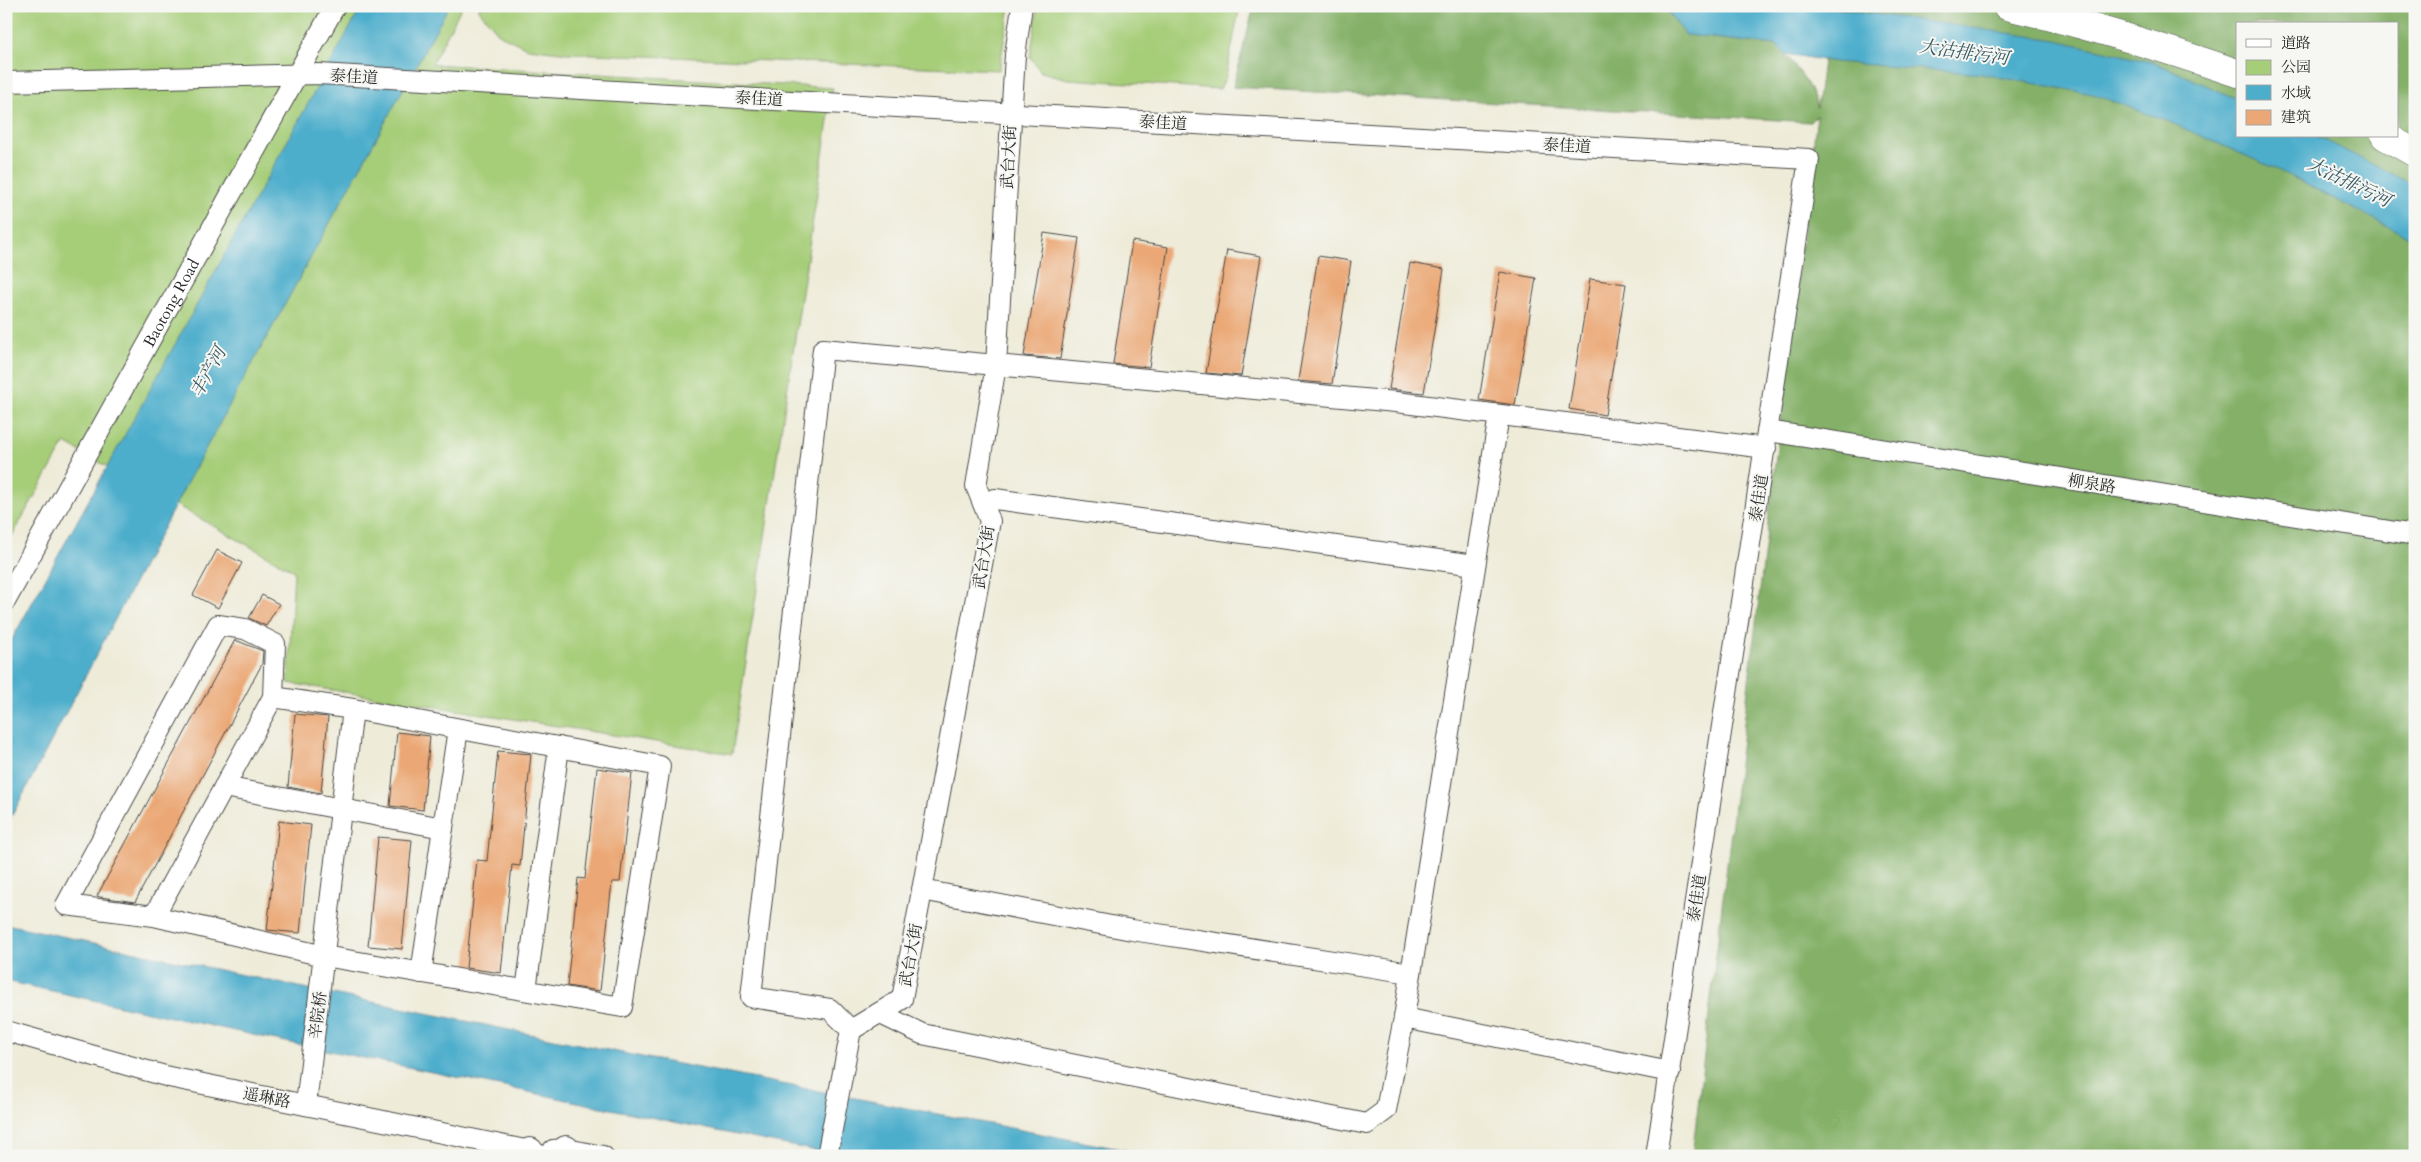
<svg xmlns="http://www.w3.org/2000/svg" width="2421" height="1162" viewBox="0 0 2421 1162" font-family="Cardo,'Noto Serif SC',serif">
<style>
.green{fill:#a6cd78;stroke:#687c52}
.forest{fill:#84b068;stroke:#586e4a;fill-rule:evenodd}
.water{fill:#4daecc;stroke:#3c6c7c}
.building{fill:#eba876}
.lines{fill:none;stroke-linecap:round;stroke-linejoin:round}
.minor-casing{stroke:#484845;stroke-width:22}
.major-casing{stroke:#484845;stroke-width:28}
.highway-casing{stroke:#484845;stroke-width:29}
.minor{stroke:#fff;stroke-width:20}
.major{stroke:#fff;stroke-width:26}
.highway{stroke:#fff;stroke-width:28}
.labels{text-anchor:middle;stroke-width:4;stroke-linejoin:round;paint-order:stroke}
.street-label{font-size:16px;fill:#2b2b2b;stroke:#f6f6f2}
.water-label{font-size:18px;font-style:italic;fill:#375963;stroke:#f6f6f2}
</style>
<rect width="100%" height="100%" fill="#f6f6f2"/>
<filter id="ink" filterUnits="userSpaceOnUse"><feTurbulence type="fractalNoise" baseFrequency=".02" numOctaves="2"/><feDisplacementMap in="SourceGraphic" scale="10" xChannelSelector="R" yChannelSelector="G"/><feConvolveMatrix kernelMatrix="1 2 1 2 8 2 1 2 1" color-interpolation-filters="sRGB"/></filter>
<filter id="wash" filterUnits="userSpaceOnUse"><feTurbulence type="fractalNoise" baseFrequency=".0096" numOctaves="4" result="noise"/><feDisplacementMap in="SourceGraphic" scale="20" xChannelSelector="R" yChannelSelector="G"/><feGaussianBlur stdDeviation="1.12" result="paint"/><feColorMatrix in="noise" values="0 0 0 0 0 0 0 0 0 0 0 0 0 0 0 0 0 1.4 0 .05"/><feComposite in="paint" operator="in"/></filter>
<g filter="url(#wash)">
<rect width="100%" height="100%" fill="#eeebd8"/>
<g class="green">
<polygon points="6,6 462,6 432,64 833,88 732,754 288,683 294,571 65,443 6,546"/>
<polygon points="479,6 1010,6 999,70 568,53 527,48 500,35 479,10"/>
<polygon points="1038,6 1240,6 1226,76 1220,89 1068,79 1041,72 1030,57"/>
</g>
<path class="forest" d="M1254,6H1663L1687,35L1776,45C1791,58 1814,89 1817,108L1830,6H2415V1156H1692L1817,115L1810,122L1233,87ZM2237,24H2397V136H2237Z"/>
<g class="water">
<polygon points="362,6 449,6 189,479 6,827 6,650"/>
<polygon points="1663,6 1820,6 2056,40 2156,63 2237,99 2237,136 2317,136 2415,186 2415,240 2276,169 2167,121 2093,94 1982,74 1836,62 1785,54 1776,45 1686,35"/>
<polygon points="6,924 289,985 652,1059 1156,1156 843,1156 766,1141 262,1037 6,981"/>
</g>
<g id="blocks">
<g class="building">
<polygon points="1044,233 1079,238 1060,359 1024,356"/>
<polygon points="1132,241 1168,247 1149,367 1113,364"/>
<polygon points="1227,250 1261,256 1241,376 1206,373"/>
<polygon points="1318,256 1351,261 1332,384 1298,381"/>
<polygon points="1410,263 1444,269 1424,393 1389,389"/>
<polygon points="1500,272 1536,278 1515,405 1479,400"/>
<polygon points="1590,279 1626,284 1605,415 1569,409"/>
<polygon points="217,550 242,563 218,608 193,595"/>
<polygon points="262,595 279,604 266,626 249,618"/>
<polygon points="235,640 263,651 262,664 135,902 100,897 97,896"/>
<polygon points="295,714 328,717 321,793 288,787"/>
<polygon points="397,732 430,736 423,810 390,806"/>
<polygon points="498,751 531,754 520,866 512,865 501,973 466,968 477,860 487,861"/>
<polygon points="597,768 632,773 620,882 612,882 600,991 567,986 578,878 585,879"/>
<polygon points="279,821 311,825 300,933 267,930"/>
<polygon points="378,837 412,840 402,949 368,946"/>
</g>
</g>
</g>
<g filter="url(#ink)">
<use href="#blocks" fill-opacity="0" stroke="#484845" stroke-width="1"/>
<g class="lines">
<g class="minor-casing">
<g id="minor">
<polyline points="6,82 319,74 1809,159 1656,1156"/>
<polyline points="1768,431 2415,535"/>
<polyline points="983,503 995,499 1475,565"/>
<path id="s1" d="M6,600L335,6"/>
<polyline points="224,787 443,828"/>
<polyline points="922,890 1132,930 1411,973"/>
<polyline points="154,916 273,697 353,709 660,766 622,1007 324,956 154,916 66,905 218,625 245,629 275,644 273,697"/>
<polyline points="421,973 458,729"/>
<polyline points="526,990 559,747"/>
<polyline points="879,1013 922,1034 1367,1124 1386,1110 1404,1018 1499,415"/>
<polyline points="1404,1018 1670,1072"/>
<polyline points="851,1030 830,1009 751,997 823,349 1396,402 1766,448"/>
<polyline points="6,1031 169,1077 530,1151 542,1156"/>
<polyline points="306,1105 353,709"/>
<polyline points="553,1150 566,1149 603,1156"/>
<polyline points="827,1156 851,1030 902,999 990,521 976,486 996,365 1015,55 1022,6"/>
</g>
</g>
<g class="major-casing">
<g id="major">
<polyline points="529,1156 530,1151"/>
<polyline points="564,1156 566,1149"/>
</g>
</g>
<g class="highway-casing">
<g id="highway">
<path d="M2007,6C2085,24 2161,47 2237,73"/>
<polyline points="2385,136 2415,153"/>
</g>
</g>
<use href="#minor" class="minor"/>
<use href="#major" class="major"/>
<use href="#highway" class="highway"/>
</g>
</g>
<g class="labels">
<g class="street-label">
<text transform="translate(354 76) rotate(3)" y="6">泰佳道</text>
<text transform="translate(759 98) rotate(3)" y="6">泰佳道</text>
<text transform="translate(1163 122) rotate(3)" y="6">泰佳道</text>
<text transform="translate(1567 145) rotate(3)" y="6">泰佳道</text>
<text transform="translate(1008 157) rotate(-87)" y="6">武台大街</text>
<text dy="6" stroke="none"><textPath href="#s1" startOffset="340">Baotong Road</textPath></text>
<text transform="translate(2092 483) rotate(9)" y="6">柳泉路</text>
<text transform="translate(1758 498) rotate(-81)" y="6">泰佳道</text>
<text transform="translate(983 557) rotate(-81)" y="6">武台大街</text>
<text transform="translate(1696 898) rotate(-81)" y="6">泰佳道</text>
<text transform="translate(910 955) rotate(-80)" y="6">武台大街</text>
<text transform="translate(317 1015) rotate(-83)" y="6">辛院桥</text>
<text transform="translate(267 1097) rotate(11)" y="6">遥琳路</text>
</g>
<g class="water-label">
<text transform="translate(1964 52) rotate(8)" y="6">大沽排污河</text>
<text transform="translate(2349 182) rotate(26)" y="6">大沽排污河</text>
<text transform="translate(208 372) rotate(-61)" y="6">丰产河</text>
</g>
</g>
<rect width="2421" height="1162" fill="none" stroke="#f6f6f2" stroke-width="25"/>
<rect x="2236" y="22" width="162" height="115" fill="#f6f6f2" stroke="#a5a5a2"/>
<rect x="2246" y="39" width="25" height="8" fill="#ffffff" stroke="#a5a5a2"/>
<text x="2281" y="48" font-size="15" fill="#2b2b2b">道路</text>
<rect x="2246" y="60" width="25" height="15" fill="#a6cd78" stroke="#a5a5a2"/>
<text x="2281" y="72" font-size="15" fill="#2b2b2b">公园</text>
<rect x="2246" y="85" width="25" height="15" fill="#4daecc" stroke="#a5a5a2"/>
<text x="2281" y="98" font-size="15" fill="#2b2b2b">水域</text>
<rect x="2246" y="110" width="25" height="15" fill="#eba876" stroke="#a5a5a2"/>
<text x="2281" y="122" font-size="15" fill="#2b2b2b">建筑</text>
</svg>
